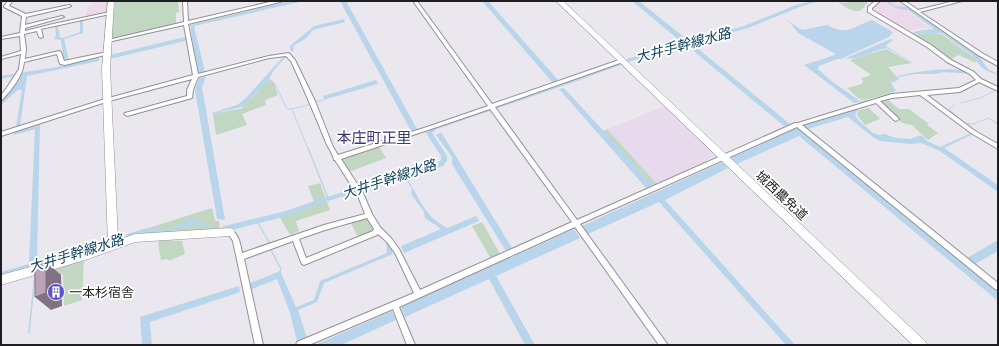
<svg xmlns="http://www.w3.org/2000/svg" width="999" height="346" viewBox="0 0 999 346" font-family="'Fira Sans','Noto Sans JP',sans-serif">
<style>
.commercial{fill:#ecd9e9}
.industrial{fill:#e8daed}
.green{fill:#c1d7c2}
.water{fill:#b9d5eb}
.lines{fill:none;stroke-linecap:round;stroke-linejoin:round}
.stream-far1{stroke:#b9d5eb;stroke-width:1}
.stream{stroke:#b9d5eb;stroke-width:1.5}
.canal{fill:#b9d5eb;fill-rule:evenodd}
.street-casing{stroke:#929096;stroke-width:2}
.secondary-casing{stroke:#929096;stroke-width:1}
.street{fill:#fff;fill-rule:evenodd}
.secondary{fill:#fff;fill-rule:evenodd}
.shaded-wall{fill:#827182}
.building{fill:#baa2b9;stroke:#827182}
.labels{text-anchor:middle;stroke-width:3.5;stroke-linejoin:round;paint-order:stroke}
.street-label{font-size:13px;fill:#1e1e20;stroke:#fff}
.poi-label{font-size:13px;fill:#1e1e20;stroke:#fff;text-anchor:start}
.water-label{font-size:14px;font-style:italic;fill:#0d405e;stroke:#fff}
.quarter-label{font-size:15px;fill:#3b3874;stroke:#fff}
</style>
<rect width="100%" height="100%" fill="#eae8ee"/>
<g class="commercial">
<polygon points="98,1 107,1 106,13 86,17 87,6"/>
<polygon points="880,1 901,1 907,6 907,11 931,28 914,29 906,33 872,12 874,5"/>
</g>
<polygon class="industrial" points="665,106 715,155 702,164 657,184 607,129"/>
<g class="green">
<polygon points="115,1 178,1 179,12 176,13 176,24 111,39"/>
<path d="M837,1L843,3L854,1H868C867,3 866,5 864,7C857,17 844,6 837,1Z"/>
<polygon points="930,33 941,34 975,58 976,63 959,55 949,60 910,35"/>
<path d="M886,49L912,63L888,67L896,76V79L889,82L895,91C887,93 866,102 860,99C855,96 851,91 847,88L862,84L863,81L861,78L871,75L850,60Z"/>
<path d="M268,79L274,83L278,95L265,100L266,105L242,114L247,125L216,135L213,114C222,112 231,110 240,109C244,108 267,82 268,79Z"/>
<polygon points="887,99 899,109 909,109 929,124 927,125 938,133 928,140 912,125 902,123 880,102"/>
<polygon points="869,108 880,119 865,125 857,115 859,110"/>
<polygon points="607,129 657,184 653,185 603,131"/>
<polygon points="378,145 386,158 349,172 339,158"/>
<polygon points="320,183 330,210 296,221 299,231 290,235 279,216 315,204 308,186"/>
<polygon points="212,208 215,221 219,221 220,229 177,231 142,230"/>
<polygon points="364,218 368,219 374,229 372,232 358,238 351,223"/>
<polygon points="482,222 500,254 491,259 472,226"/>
<polygon points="159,240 182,241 185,254 169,261 168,259 161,260 158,243"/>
<polygon points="84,259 82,300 64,306 63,274 48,279 48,269"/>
</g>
<g class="water">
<polygon points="287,1 304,1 194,26 205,72 199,74 192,38 185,41 110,59 110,55 185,37 186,38 192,37 190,25"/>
<polygon points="340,1 346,1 417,129 411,131"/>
<polygon points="482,1 488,1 559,81 553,83"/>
<polygon points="632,1 639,1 685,38 679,40"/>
<polygon points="884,1 889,1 895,6 908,7 979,56 988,69 998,74 998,75 987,71 981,67 972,55 941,33 910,34 917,31 934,29 908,10 898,9"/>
<path d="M782,17L802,30L827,25C848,36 852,27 872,20L893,32L889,37L843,58V59H837L819,66L818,69L830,80L860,101L873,99L894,91L889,82L896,79L897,76C915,72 956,64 972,74L944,72L935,74H915L899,77L898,80L891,83L896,91L874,100L854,103L804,65L835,55L834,53L798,33L791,24Z"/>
<polygon points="344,19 345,22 313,30 305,39 293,46 294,50 291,52 290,46 314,26"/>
<polygon points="80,20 83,20 83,33 64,39 69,61 64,62 61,40 54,39 56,36 55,26 70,22 58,27 60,37 63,38 80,32"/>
<path d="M891,39L893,40L885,46L916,64L886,48C875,50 856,61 846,58Z"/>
<polygon points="696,47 790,124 784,126 691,49"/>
<polygon points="284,56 286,57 274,70 267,83 255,94 245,106 213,114 212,113 237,105 245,99"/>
<polygon points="99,57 99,61 27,76 20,126 16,127 22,90 18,90 1,105 1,100 8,93 18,75 1,79 1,76 57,67"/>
<polygon points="206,77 202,87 225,220 217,219 195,90 199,78"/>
<polygon points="376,80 378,84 323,100 324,99 323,96 330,94"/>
<polygon points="564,88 653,185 646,188 559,89"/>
<polygon points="855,108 858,110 855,115 859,121 873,133 879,135 884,134 896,138 910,139 922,135 927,141 940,147 971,133 973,134 944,148 998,185 998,192 940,151 921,143 911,144 880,141 874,138 848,117 808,129 803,125 849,111"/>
<polygon points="40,124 37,259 29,262 35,129 14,135 14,132"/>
<polygon points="798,127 998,290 998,301 799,136 737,164 730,158"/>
<polygon points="441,132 512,248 506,251 452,164 452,157 436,135"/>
<polygon points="722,162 728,168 665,200 795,345 786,345 659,202 588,234 582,226"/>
<path d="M406,177C421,199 422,214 447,228L476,216L479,221L404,253L401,246L439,230L440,228L425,218L424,212L411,194L412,189L405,178Z"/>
<polygon points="198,219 203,224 208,226 207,227 195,225 184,228 173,227 188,220"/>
<polygon points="574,229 580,238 496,276 535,345 525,345 489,279 405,317 401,307"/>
<path d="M380,235C387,240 391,246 393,254L324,283L317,302L298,310L307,338L297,341L289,310L277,279L252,289L250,283L278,272L281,269V273L296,307L314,300L320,281L387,253L386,241Z"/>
<polygon points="998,240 998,251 975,264 967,258"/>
<polygon points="239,286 240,292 150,322 152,345 142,345 140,317"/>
<polygon points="392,311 396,320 341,345 315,345"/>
</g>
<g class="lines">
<g class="stream-far1">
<polyline points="925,33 947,49"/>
<polyline points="953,52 966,54"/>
<polyline points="270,79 275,84 287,109 292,109 308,149"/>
<polyline points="315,102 323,100"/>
<polyline points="961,103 980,98 998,89"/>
<polyline points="954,105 949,109 968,126"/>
<polyline points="292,109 311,104"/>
<polyline points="964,123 974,124 988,118 998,124"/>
</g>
<g class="stream">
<polyline points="308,148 328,198"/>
<polyline points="258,223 270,244"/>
<polyline points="271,250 281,269"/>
<polyline points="29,333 35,274"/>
</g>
<g class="canal">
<polygon points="812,1 819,1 800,7 748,28 634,60 580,80 437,129 432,133 447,156 447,161 443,166 405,178 321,203 287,216 224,232 222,231 221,229 222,227 224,226 286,211 320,199 404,174 439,162 441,160 441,156 426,133 433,127 576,78 630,58 744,26 796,5"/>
<polygon points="147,228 175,229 177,230 178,232 177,234 175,235 147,234 129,239 127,238 126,236 127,234"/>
<polygon points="109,241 111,242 112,244 111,246 1,278 1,272"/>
</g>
<g class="street-casing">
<g id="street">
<path d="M8,1H12L9,6L26,14L69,5L71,6L69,7L26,17L25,25L62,16L64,17L25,28V31L53,24L110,12L112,13L110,14L41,29L43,37L41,38L39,37L37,31L24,34L26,48L25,59L59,51L61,52L64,61L107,52L109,53V54L65,65L60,64L57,54L24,62C23,76 12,89 3,99L1,100V95L6,89L19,69L21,54L1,59V57L21,51L20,36L1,39V37L20,33L22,16L4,7V6Z"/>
<path d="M183,1H187L188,21L274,1H282L280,2L188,24L198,74L269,56L289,53L295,60L315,101L333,147L338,155L427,127L488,106L413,1H417L492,104L619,60H623V62L495,107L577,220L795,123H798L892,94L959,88L976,80L970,74L947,62L927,47L868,12V7L875,1H880L872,8V10L931,45L951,60L974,72L981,79L998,87V91L979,82L960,92L927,95L975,131L998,144V149L971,133L920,95L892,98L880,101L898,118L899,119L896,121L894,120L876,103L802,125L998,283V290L995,289L797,127L580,224L668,345H659L575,227L399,307L415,345H407L393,309L309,345H296L297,342L414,293L395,253L387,242L378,234L377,235L304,265L302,264L301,262L293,241L244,259L263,345H255L233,241L227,232L228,230C238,229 241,246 242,253L324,225L365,214L358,196L335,160H334C333,153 327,147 325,140C314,113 303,87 291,61L286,56L269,58L198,77L193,90L192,98L127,116L124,114L125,113L187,96V90L192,79L109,101L1,136V132L105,99L193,75L184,25L108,42L106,41L108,40L184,22ZM490,109L572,222L420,290L399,249L391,238L380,227L372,214L363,193L341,159L431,129ZM367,218L374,229L373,231L306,258L299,239L325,230Z"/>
<polygon points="900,1 905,1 918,10 954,1 962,1 920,12 982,53 998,62 998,66 978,55"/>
</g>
</g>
<g class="secondary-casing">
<g id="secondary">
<polygon points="108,1 114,1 110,69 118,240 135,234 230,228 233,229 235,232 233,235 230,236 135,242 88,259 1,285 1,275 88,251 108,244 102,69"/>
<polygon points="556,1 563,1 925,341 927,345 913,345"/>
</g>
</g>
<use href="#street" class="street"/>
<use href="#secondary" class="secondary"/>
</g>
<polygon class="shaded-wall" points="46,262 61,275 62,306 51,310 35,297"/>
<polygon class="building" points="46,262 46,293 35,297 35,266"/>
<defs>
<g id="building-disc" transform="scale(0.9)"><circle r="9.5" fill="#5f52ca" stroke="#fff"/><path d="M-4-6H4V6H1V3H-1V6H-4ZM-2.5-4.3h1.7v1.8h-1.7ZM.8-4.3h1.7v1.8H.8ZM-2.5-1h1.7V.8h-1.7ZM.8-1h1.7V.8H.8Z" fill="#fff"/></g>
</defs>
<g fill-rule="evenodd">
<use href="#building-disc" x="56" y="292"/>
</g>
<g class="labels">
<g class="street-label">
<text transform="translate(782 195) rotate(43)" y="5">城西農免道</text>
</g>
<g class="poi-label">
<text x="69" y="297">一本杉宿舎</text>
</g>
<g class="water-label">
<text transform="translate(683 45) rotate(-15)" y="5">大井手幹線水路</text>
<text transform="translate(389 179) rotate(-18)" y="5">大井手幹線水路</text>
<text transform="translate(76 253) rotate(-17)" y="5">大井手幹線水路</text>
</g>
<g class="quarter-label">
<text x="374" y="143">本庄町正里</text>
</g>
</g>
<rect width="999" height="346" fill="none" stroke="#1e1e20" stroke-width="4"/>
</svg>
